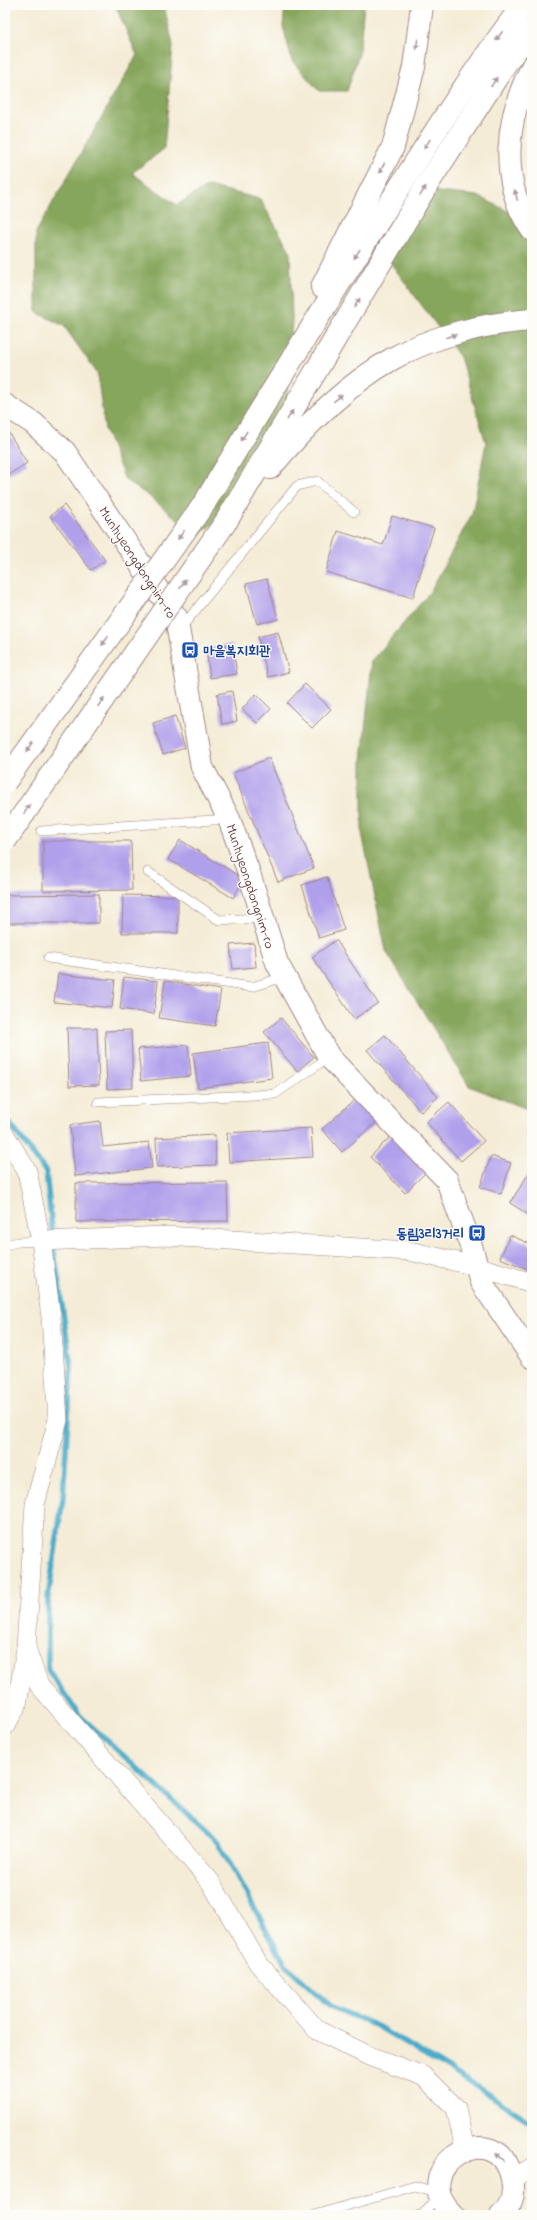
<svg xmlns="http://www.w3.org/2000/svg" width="537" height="2220" viewBox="0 0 537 2220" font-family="'Indie Flower','Poor Story',sans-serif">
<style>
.forest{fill:#86a65b;stroke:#686243}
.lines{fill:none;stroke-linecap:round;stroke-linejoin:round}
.stream{stroke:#4bacca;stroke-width:5.5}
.building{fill:#b09feb}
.service-casing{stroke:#9f8680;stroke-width:10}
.minor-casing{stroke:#9f8680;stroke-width:20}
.tertiary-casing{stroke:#9f8680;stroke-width:24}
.trunk-casing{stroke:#9f8680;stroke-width:24}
.service{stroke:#fff;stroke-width:9}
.minor{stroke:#fff;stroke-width:19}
.tertiary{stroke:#fff;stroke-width:22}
.trunk{stroke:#fff;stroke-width:22}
.trunk-bridge-casing{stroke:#9f8680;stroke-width:24;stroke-linecap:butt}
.trunk-bridge{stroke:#fff;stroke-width:22}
.oneway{fill:#ae9aa0}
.labels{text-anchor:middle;stroke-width:3;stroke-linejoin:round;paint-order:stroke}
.street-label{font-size:14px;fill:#4a1f2b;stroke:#fdfcf7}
.transit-label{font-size:14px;font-weight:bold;fill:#164399;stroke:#fdfcf7;text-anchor:start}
</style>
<rect width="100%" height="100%" fill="#fdfcf7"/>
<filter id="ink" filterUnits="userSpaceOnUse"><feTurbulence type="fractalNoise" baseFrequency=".025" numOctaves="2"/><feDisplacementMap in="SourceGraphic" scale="8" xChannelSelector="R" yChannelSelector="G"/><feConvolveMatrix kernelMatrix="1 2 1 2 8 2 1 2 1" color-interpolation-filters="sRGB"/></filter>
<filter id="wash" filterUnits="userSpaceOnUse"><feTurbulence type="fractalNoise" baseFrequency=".012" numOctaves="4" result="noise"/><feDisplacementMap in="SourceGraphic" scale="16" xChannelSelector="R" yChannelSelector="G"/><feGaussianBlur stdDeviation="0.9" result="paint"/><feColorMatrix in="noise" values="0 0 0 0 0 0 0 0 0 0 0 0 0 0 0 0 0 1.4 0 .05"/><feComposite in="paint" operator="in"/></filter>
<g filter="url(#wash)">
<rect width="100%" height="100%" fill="#f4ecd6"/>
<g class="forest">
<polygon points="115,5 164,5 173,45 164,149 132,173 177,205 208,186 260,199 290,251 292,318 288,396 278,440 230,511 197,536 149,496 125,480 105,430 97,373 64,326 36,312 36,232 137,55"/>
<polygon points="285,5 364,5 359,54 347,91 319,91 292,61 283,26"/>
<polygon points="419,190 478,196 528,221 532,213 532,1111 469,1086 386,951 362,833 362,760 372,661 430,592 472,514 486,443 460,357 392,265 368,207"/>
</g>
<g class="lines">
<polyline class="stream" points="5,1117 46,1172 55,1258 71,1367 63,1498 48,1598 48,1670 79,1715 218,1842 285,1964 330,2006 379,2027 460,2076 532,2123"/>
</g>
<g id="blocks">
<g class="building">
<polygon points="9,433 27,463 5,477 5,435"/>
<polygon points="64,505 105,560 91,570 50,516"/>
<polygon points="392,516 434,528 413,598 326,572 338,531 383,545"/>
<polygon points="267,579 278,619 257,624 246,584"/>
<polygon points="278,632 289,672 268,677 258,637"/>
<polygon points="232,644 237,674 210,678 206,649"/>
<polygon points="305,684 331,709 312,728 287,703"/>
<polygon points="232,691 237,721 222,724 217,694"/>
<polygon points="256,694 271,709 257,723 242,709"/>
<polygon points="175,716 185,748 163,755 153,723"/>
<polygon points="269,758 314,868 278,882 233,773"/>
<polygon points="180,840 244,879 233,898 168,859"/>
<polygon points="43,841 131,841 132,890 43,891"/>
<polygon points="327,877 344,930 319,938 302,885"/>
<polygon points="99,894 99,923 6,923 6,895"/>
<polygon points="123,895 178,896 178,933 122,933"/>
<polygon points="336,940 378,1003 354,1019 312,957"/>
<polygon points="254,943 256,967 233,969 230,945"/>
<polygon points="58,974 115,980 112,1008 54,1002"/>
<polygon points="124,977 158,981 154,1014 120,1009"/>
<polygon points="165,981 221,990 215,1026 159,1018"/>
<polygon points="281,1018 314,1057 297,1071 264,1032"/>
<polygon points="67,1028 97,1028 99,1085 69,1086"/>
<polygon points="131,1030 133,1088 107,1089 105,1031"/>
<polygon points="385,1035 438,1097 421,1112 367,1050"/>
<polygon points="268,1043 272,1078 198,1088 193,1053"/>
<polygon points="188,1045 191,1076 141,1081 138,1049"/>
<polygon points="358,1097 379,1120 342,1152 322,1129"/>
<polygon points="449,1102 484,1141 461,1161 426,1122"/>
<polygon points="100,1121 103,1147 149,1142 152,1168 75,1176 70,1125"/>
<polygon points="311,1128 313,1157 229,1162 227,1133"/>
<polygon points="215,1135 216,1165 157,1167 156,1138"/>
<polygon points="392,1135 427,1171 405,1193 370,1157"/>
<polygon points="491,1156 511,1163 501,1194 480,1187"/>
<polygon points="529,1173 532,1175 532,1217 510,1203"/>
<polygon points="227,1182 228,1221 76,1222 76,1183"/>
<polygon points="510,1235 532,1245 532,1271 500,1258"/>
</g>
</g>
</g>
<g filter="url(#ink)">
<use href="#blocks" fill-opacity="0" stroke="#9f8680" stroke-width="1"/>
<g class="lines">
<g class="service-casing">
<g id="service">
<polyline points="181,628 297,486 317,481 354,512"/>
<polyline points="41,831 229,819"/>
<polyline points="148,872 219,920 263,918"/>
<polyline points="48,958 252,987 284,977"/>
<polyline points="98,1102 275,1094 329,1057"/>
<polyline points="5,1245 18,1242 41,1241"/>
<polyline points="314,2215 415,2186 440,2193 423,2214 419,2215"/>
</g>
</g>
<g class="minor-casing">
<g id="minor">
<polyline points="5,1135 27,1171 41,1241 51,1317 58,1420 35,1504 26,1648 17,1705 5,1726"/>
<polyline points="41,1241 166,1236 409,1251 476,1266 532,1283"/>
<polyline points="26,1648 39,1685 210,1881 258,1963 317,2030 369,2056 423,2076 456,2108 465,2150"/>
<polyline points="512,2178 532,2168"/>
</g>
</g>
<g class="tertiary-casing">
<g id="tertiary">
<polyline points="5,405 33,423 65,452 176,617 202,767 229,819 249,873 277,963 329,1057 447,1180 471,1246 481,1282 532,1357"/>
<path d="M453,2215C402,2167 499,2112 512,2179C515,2193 512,2205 501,2215"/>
</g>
</g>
<g class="trunk-casing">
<g id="trunk">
<path d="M532,67C506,117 498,181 532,230"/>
<polyline points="322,287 393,147 414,67 422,5"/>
<path d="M270,468C304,427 345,386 392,359C432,336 487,323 532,320"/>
<path d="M204,504C257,414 313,325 369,236C418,158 467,79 523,5"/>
<polyline points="227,520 427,185 506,63 532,29"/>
</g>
</g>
<use href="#service" class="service"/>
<use href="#minor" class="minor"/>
<use href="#tertiary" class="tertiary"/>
<use href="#trunk" class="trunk"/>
<g class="trunk-bridge-casing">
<g id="trunk-bridge">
<polyline points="5,782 204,504"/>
<polyline points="5,841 227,520"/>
</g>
</g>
<use href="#trunk-bridge" class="trunk-bridge"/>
</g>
<defs><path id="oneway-solid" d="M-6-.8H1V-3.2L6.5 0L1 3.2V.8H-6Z"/></defs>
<g class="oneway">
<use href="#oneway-solid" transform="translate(499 36) rotate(127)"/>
<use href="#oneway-solid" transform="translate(417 44) rotate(98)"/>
<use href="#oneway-solid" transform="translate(494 82) rotate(-57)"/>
<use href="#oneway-solid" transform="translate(427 144) rotate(123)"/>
<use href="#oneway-solid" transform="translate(382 168) rotate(117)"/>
<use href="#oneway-solid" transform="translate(423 191) rotate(-59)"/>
<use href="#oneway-solid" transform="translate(516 195) rotate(-105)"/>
<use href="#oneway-solid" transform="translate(357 254) rotate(122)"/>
<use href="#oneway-solid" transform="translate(357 303) rotate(-59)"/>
<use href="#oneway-solid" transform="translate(451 336) rotate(-17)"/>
<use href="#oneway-solid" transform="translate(338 398) rotate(-39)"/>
<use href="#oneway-solid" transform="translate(290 415) rotate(-59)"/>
<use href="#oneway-solid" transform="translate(244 436) rotate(121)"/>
<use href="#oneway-solid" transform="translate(181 535) rotate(126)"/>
<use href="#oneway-solid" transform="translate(183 584) rotate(-55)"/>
<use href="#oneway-solid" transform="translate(105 641) rotate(126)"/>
<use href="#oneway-solid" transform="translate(101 702) rotate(-55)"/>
<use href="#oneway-solid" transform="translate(30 747) rotate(125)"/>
<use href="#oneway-solid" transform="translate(27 809) rotate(-55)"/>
<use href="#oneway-solid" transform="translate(500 2157) rotate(-141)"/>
</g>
</g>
<defs>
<g id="bus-square" transform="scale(0.9)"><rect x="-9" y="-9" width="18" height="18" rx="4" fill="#1a4fb4" stroke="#fdfcf7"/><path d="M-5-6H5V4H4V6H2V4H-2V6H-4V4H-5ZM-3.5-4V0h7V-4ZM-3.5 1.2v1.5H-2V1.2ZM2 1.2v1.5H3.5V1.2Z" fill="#fff"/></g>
</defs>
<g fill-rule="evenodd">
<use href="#bus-square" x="190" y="650"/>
<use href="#bus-square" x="477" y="1233"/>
</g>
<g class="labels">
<g class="street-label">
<text transform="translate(138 562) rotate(57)" y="5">Munhyeongdongnim-ro</text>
<text transform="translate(251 886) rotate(72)" y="5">Munhyeongdongnim-ro</text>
</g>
<g class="transit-label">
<text x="203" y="655">마을복지회관</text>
<text x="464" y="1238" text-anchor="end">동림3리3거리</text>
</g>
</g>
<rect width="537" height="2220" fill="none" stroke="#fdfcf7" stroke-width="20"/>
</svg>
